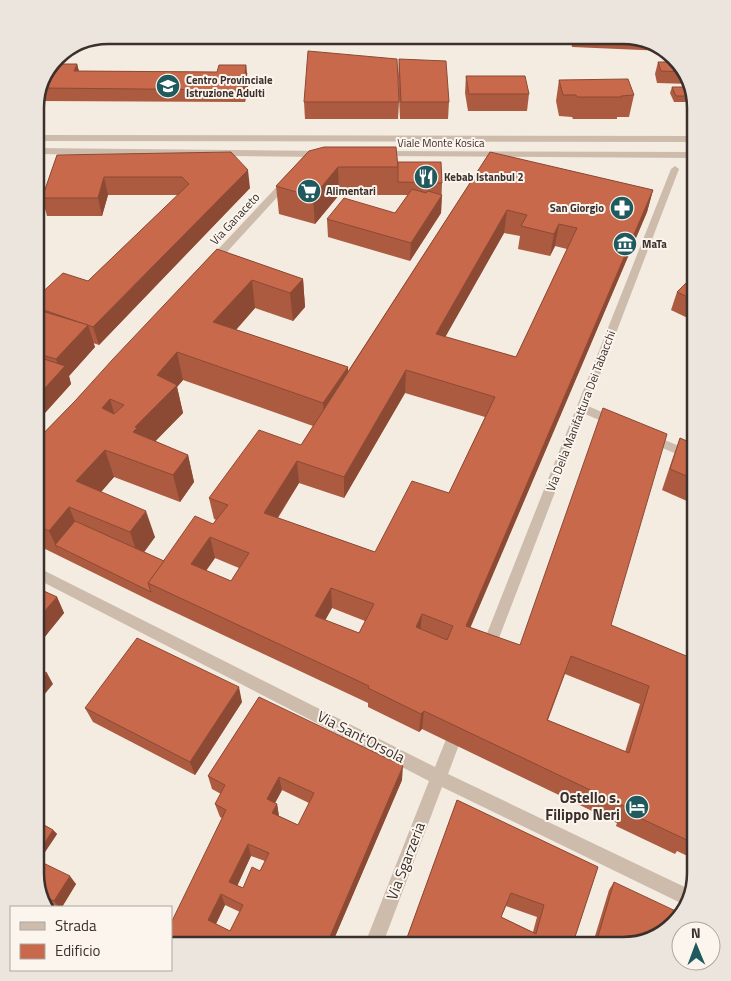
<svg xmlns="http://www.w3.org/2000/svg" width="731" height="981" viewBox="0 0 731 981" font-family="'Titillium Web',sans-serif">
<style>
.lines{fill:none;stroke-linecap:round;stroke-linejoin:round}
.minor{fill:#cdbbac;fill-rule:evenodd}
.wall{fill:#ac5a40;fill-rule:evenodd}
.shaded-wall{fill:#8c4a34}
.building{fill:#c8694b;stroke:#8c4a34;fill-rule:evenodd}
.labels{text-anchor:middle;stroke-width:4;stroke-linejoin:round;paint-order:stroke}
.far-poi-label{font-size:11px;font-weight:bold;fill:#3b302b;stroke:#fbf5ee;text-anchor:start}
.far-street-label{font-size:11px;fill:#3b302b;stroke:#fbf5ee}
.street-label{font-size:12px;fill:#3b302b;stroke:#fbf5ee}
.near-street-label{font-size:15px;fill:#3b302b;stroke:#fbf5ee}
.near-poi-label{font-size:15px;font-weight:bold;fill:#3b302b;stroke:#fbf5ee;text-anchor:end}
.rim{fill:none;stroke:#3b302b;stroke-width:2.5}
</style>
<rect width="100%" height="100%" fill="#f4ebe1"/>
<g class="lines">
<g class="minor">
<polygon points="35,135 696,136 696,142 35,141"/>
<polygon points="35,148 323,151 327,154 323,157 35,154"/>
<polygon points="380,151 696,152 696,158 377,156 377,152"/>
<polygon points="675,166 679,169 588,406 620,420 622,423 616,427 585,414 494,651 492,655 487,657 482,655 480,651 671,169"/>
<polygon points="288,177 291,178 291,182 216,264 208,264 208,260 285,178"/>
<polygon points="648,433 696,453 696,459 688,459 644,440 642,437"/>
<polygon points="35,566 435,767 447,737 452,735 457,737 460,742 448,774 691,890 687,906 442,787 382,946 364,946 429,781 35,578"/>
</g>
</g>
<g class="wall">
<polygon points="415,35 627,35 660,45 665,51 572,47 571,42"/>
<polygon points="399,59 449,102 448,119 400,119 398,76"/>
<polygon points="658,62 686,71 690,84 657,83 655,74"/>
<polygon points="55,64 77,64 79,71 217,72 246,65 248,85 245,102 40,101 39,95"/>
<polygon points="466,76 529,94 527,111 468,111 465,93"/>
<polygon points="559,80 634,95 629,117 617,117 617,119 573,119 572,117 559,116 556,101"/>
<polygon points="672,87 690,87 694,102 674,102 670,93"/>
<polygon points="304,102 399,102 398,119 305,119"/>
<polygon points="309,151 398,162 442,183 441,213 410,261 328,237 327,219 395,213 408,195 339,195 315,224 279,214 276,186"/>
<path d="M490,152L653,190L647,212L470,627L520,645L611,625L696,660V860L677,851L675,854L616,826L617,823L422,729L419,732L368,707V703L155,603L35,544V442L75,401L217,249L303,279L305,307L293,321L255,308L236,330L348,367V371ZM504,233L520,236L518,249L550,256L555,246L567,249L516,357L445,337ZM183,380L313,426L301,445L209,498L214,519L216,520L213,524L164,561L144,552L155,537L101,492L114,477L180,502L194,482L188,455L155,441L183,413L177,387ZM405,393L485,417L449,493L375,552L278,518L299,483L344,498ZM215,558L239,568L231,581L206,571ZM332,608L365,621L359,633L325,620ZM565,674L640,704L625,752L548,720Z"/>
<polygon points="57,155 250,188 99,345 93,343 95,347 69,376 71,384 35,424 35,299 88,281 178,195 108,195 102,216 47,216 42,198"/>
<polygon points="696,273 696,322 671,310 677,292"/>
<polygon points="680,438 696,445 696,505 662,490 672,460"/>
<polygon points="35,587 57,597 64,613 43,639 35,635"/>
<path d="M259,697L402,780L331,946H171L222,818L220,817L215,804L221,794L212,789L208,776ZM282,790L309,803L298,825L279,816L277,804L275,803ZM251,856L265,861L260,871L243,888L237,885ZM225,905L240,912L230,931L216,924Z"/>
<polygon points="242,702 195,775 93,722 85,708"/>
<path d="M457,800L598,867L572,946H404ZM506,906L537,917L533,932L501,917Z"/>
<polygon points="35,820 53,830 57,834 39,861 76,884 62,907 58,907 42,899 35,873"/>
<polygon points="614,882 623,946 592,946 609,890"/>
</g>
<g class="shaded-wall">
<polygon points="77,64 80,76 74,71"/>
<polygon points="246,65 248,85 245,102 243,90"/>
<polygon points="338,167 339,195 315,224 313,197"/>
<polygon points="248,170 250,188 99,345 93,327"/>
<polygon points="104,177 108,195 102,216 98,198"/>
<polygon points="653,190 647,212 463,645 466,626"/>
<polygon points="442,195 441,213 410,261 411,243"/>
<polygon points="507,210 504,233 434,357 436,334"/>
<polygon points="36,221 45,249 35,258 35,222"/>
<polygon points="559,224 555,246 550,256 554,234"/>
<polygon points="303,279 305,307 293,321 290,293"/>
<polygon points="252,280 255,308 218,350 213,322"/>
<polygon points="88,325 95,347 69,376 71,384 35,424 35,399 60,372 56,359"/>
<polygon points="177,352 183,380 177,387 183,413 144,453 133,432 157,375"/>
<polygon points="348,367 349,395 325,430 323,403"/>
<polygon points="406,370 405,393 344,498 344,477"/>
<polygon points="110,399 118,427 102,408"/>
<polygon points="105,450 114,477 87,508 76,481"/>
<polygon points="188,455 194,482 180,502 173,475"/>
<polygon points="297,461 299,483 267,534 264,513"/>
<polygon points="69,507 80,533 55,545 61,557 49,531"/>
<polygon points="146,511 155,537 139,559 130,532"/>
<polygon points="210,537 215,558 196,584 191,564"/>
<polygon points="331,588 332,608 317,635 315,616"/>
<polygon points="57,597 64,613 43,639 35,622"/>
<polygon points="422,614 420,634 416,627"/>
<polygon points="47,673 53,684 35,706 35,687"/>
<polygon points="239,687 242,702 195,775 190,762"/>
<polygon points="424,711 422,729 419,732 421,714"/>
<polygon points="403,766 402,780 331,946 326,946"/>
<polygon points="279,777 282,790 270,812 267,799"/>
<polygon points="277,804 279,817 272,813"/>
<polygon points="53,830 57,834 37,864 35,862 35,858"/>
<polygon points="248,844 251,856 234,893 229,882"/>
<polygon points="70,876 76,884 62,907 59,907 54,901"/>
<polygon points="221,894 225,905 213,930 208,920"/>
</g>
<g class="building">
<polygon points="308,51 397,59 399,102 304,102"/>
<polygon points="399,59 446,61 449,102 401,102"/>
<polygon points="658,62 677,62 686,72 661,71"/>
<polygon points="55,64 77,64 74,71 217,72 219,65 246,65 245,73 247,73 243,90 42,88"/>
<polygon points="466,76 525,76 529,94 469,94"/>
<polygon points="628,79 634,95 621,96 622,97 577,97 576,95 563,95 559,80"/>
<polygon points="672,87 690,87 693,96 676,96"/>
<polygon points="324,147 396,147 398,167 338,167 313,197 276,186 309,151"/>
<polygon points="231,152 248,170 93,327 35,307 35,299 63,273 88,281 189,184 182,177 104,177 98,198 42,198 57,155"/>
<path d="M490,152L653,190L466,626L520,645L603,408L667,434L611,625L696,660V839L689,836L687,840L625,811L626,807L424,711L421,714L368,688L369,686L148,583L195,516L213,524L228,505L209,498L259,430L301,445ZM507,210L527,215L521,226L554,234L559,224L577,228L516,357L436,334ZM406,370L495,397L449,493L412,481L375,552L264,513L297,461L344,477ZM210,537L249,553L231,581L191,564ZM331,588L374,604L359,633L315,616ZM422,614L453,626L447,640L416,627ZM571,656L649,686L629,753L547,720Z"/>
<polygon points="398,162 441,162 442,183 398,182"/>
<polygon points="412,189 426,193 428,191 442,195 411,243 327,219 344,198 395,213"/>
<path d="M217,249L303,279L290,293L252,280L213,322L348,367L323,403L177,352L157,375L177,385L135,427L137,428L133,432L188,455L173,475L105,450L76,481L146,511L130,532L69,507L49,531L35,524V442L75,401L113,359ZM110,399L124,405L114,414L102,408Z"/>
<polygon points="696,273 696,301 677,292"/>
<polygon points="35,309 88,325 56,359 35,353"/>
<polygon points="35,356 65,366 35,399"/>
<polygon points="680,438 696,445 696,480 670,469"/>
<polygon points="75,521 164,561 148,583 151,592 55,545"/>
<polygon points="35,587 57,597 35,622"/>
<polygon points="137,638 239,687 190,762 85,708"/>
<polygon points="35,667 47,673 35,687"/>
<path d="M259,697L403,766L326,946H171V923L226,810L215,804L225,785L208,776ZM279,777L314,793L298,825L272,813L277,804L267,799ZM248,844L269,853L260,871L252,867L243,888L229,882ZM221,894L243,905L230,931L208,920Z"/>
<path d="M457,800L598,867L572,946H404ZM511,893L544,905L536,934L501,917Z"/>
<polygon points="35,820 53,830 35,858"/>
<polygon points="35,859 70,876 54,901 41,895 35,873"/>
<polygon points="614,882 682,914 660,936 623,946 609,946 597,940"/>
</g>
<defs>
<g id="school-disc" transform="scale(1.25)"><circle r="9.5" fill="#1f5a5e" stroke="#fbf5ee"/><path d="M0-5L7-2L0 1L-7-2ZM-4 1L0 2.5L4 1V4Q0 6-4 4Z" fill="#fff"/></g>
<g id="restaurant-disc" transform="scale(1.25)"><circle r="9.5" fill="#1f5a5e" stroke="#fbf5ee"/><path d="M-5-6h1v4h1v-4h1v4h1v-4h1v5L-1.5 .5V6h-2V.5L-5-1ZM5-6V6H3V1.5H1.5Q1.5-4 5-6Z" fill="#fff"/></g>
<g id="supermarket-disc" transform="scale(1.25)"><circle r="9.5" fill="#1f5a5e" stroke="#fbf5ee"/><path d="M-6-5.5h2.5l.6 2H6L4.5 2H-2.5L-4.4-4H-6ZM-1.5 3.2a1.3 1.3 0 1 0 .1 0ZM3 3.2a1.3 1.3 0 1 0 .1 0Z" fill="#fff"/></g>
<g id="pharmacy-disc" transform="scale(1.25)"><circle r="9.5" fill="#1f5a5e" stroke="#fbf5ee"/><path d="M-2-6h4v4h4v4h-4v4h-4v-4h-4v-4h4Z" fill="#fff"/></g>
<g id="museum-disc" transform="scale(1.25)"><circle r="9.5" fill="#1f5a5e" stroke="#fbf5ee"/><path d="M0-6L6-3V-2H-6V-3ZM-5-1h2V3h-2ZM-1-1h2V3h-2ZM3-1h2V3H3ZM-6 4H6V6H-6Z" fill="#fff"/></g>
<g id="hotel-disc" transform="scale(1.25)"><circle r="9.5" fill="#1f5a5e" stroke="#fbf5ee"/><path d="M-6-4.5h1.5V1H6V5H4.5V3h-9V5H-6ZM-4 0a1.8 1.8 0 1 1 3.6 0ZM.5 0V-2.5h3Q6-2.5 6 0Z" fill="#fff"/></g>
</defs>
<g fill-rule="evenodd">
<use href="#school-disc" x="168" y="86"/>
<use href="#restaurant-disc" x="426" y="177"/>
<use href="#supermarket-disc" x="309" y="191"/>
<use href="#pharmacy-disc" x="622" y="208"/>
<use href="#museum-disc" x="625" y="244"/>
<use href="#hotel-disc" x="637" y="807"/>
</g>
<g class="labels">
<g class="far-poi-label">
<text x="186" y="84">Centro Provinciale<tspan x="186" dy="13">Istruzione Adulti</tspan></text>
<text x="444" y="181">Kebab Istanbul 2</text>
<text x="326" y="195">Alimentari</text>
<text x="604" y="212" text-anchor="end">San Giorgio</text>
<text x="642" y="248">MaTa</text>
</g>
<g class="far-street-label">
<text x="441" y="147">Viale Monte Kosica</text>
</g>
<g class="street-label">
<text transform="translate(235 219) rotate(-47)" y="4">Via Ganaceto</text>
<text transform="translate(581 411) rotate(-69)" y="4">Via Della Manifattura Dei Tabacchi</text>
</g>
<g class="near-street-label">
<text transform="translate(361 737) rotate(27)" y="5">Via Sant'Orsola</text>
<text transform="translate(406 861) rotate(-69)" y="5">Via Sgarzeria</text>
</g>
<g class="near-poi-label">
<text x="620" y="803">Ostello s.<tspan x="620" dy="17">Filippo Neri</tspan></text>
</g>
</g>
<path d="M0 0H731V981H0ZM108 44H623A64 64 0 0 1 687 108V873A64 64 0 0 1 623 937H108A64 64 0 0 1 44 873V108A64 64 0 0 1 108 44Z" fill="#ece5de" fill-rule="evenodd"/>
<path class="rim" d="M108 44H623A64 64 0 0 1 687 108V873A64 64 0 0 1 623 937H108A64 64 0 0 1 44 873V108A64 64 0 0 1 108 44Z"/>
<rect x="10" y="906" width="162" height="65" fill="#fbf5ee" stroke="#aea6a0"/>
<rect x="20" y="922" width="25" height="8" fill="#cdbbac" stroke="#aea6a0"/>
<text x="55" y="931" font-size="15" fill="#3b302b">Strada</text>
<rect x="20" y="944" width="25" height="15" fill="#c8694b" stroke="#aea6a0"/>
<text x="55" y="956" font-size="15" fill="#3b302b">Edificio</text>
<g transform="translate(696 946) rotate(359)"><circle r="24" fill="#fbf5ee" stroke="#aea6a0"/>
<path d="M0-4L9 19L0 12L-9 19Z" fill="#1f5a5e"/>
<text y="-8" font-size="14" font-weight="bold" text-anchor="middle" fill="#3b302b">N</text>
</g>
</svg>
